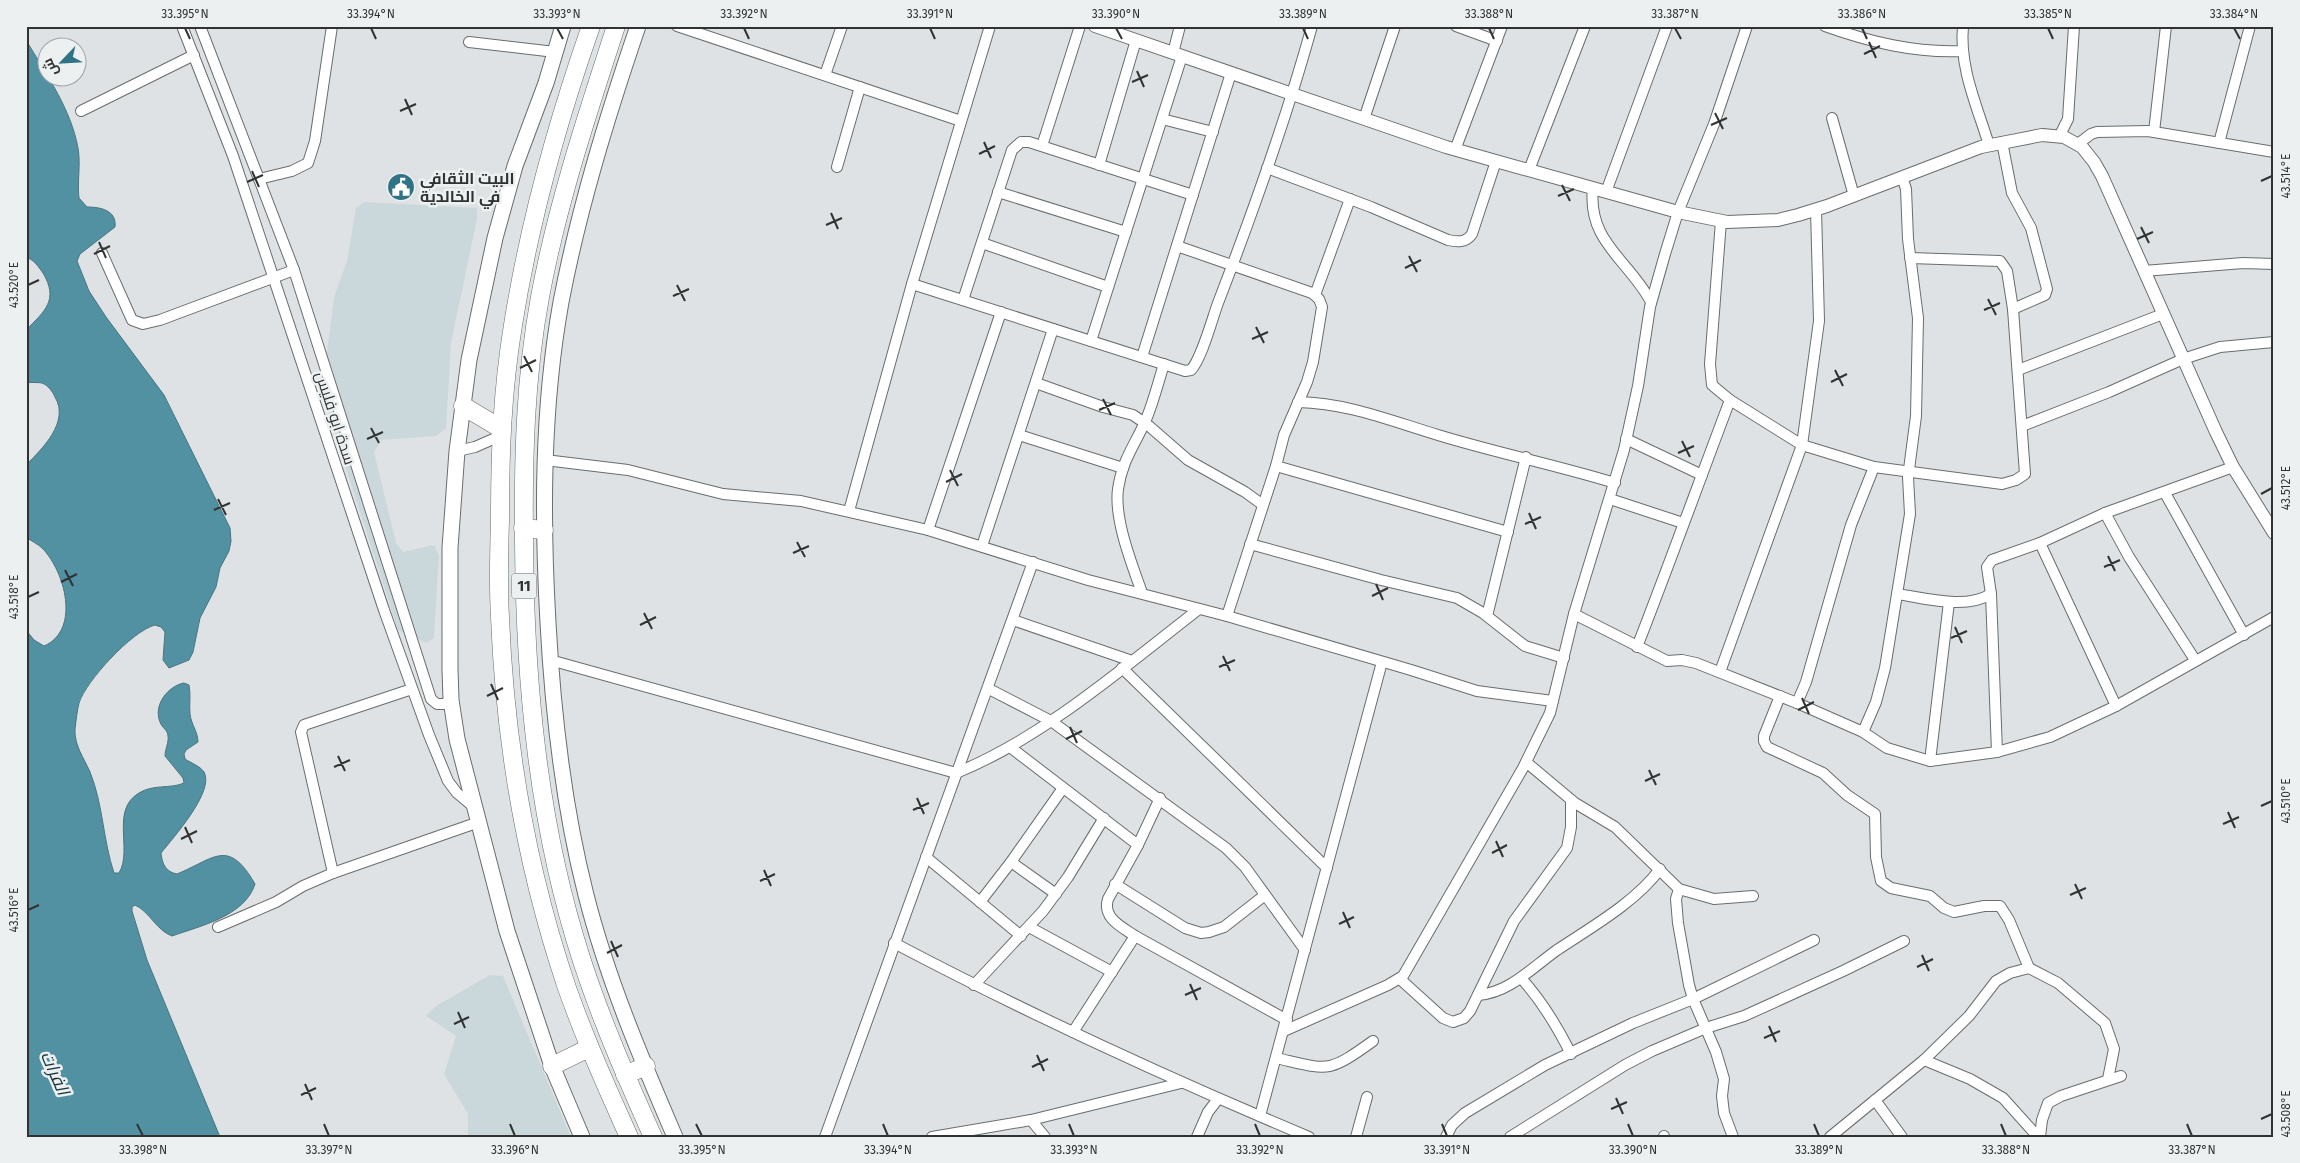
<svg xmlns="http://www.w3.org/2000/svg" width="2300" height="1163" viewBox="0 0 2300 1163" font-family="'Fira Sans',Cairo,sans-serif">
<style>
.built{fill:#cbd8db}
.water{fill:#5291a2;stroke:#487581}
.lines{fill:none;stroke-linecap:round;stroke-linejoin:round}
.minor-casing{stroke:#6a6d6e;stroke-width:12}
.tertiary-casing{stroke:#6a6d6e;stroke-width:14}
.secondary-casing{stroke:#6a6d6e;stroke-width:17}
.trunk-casing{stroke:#6a6d6e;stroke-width:19}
.minor{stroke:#fff;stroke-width:10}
.tertiary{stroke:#fff;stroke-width:12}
.secondary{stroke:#fff;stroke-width:15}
.trunk{stroke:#fff;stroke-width:18}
.ticks{fill:none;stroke:#313333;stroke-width:2}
.labels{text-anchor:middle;stroke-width:5;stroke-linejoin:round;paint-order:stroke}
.shield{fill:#ecf0f1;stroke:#696c6c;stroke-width:1}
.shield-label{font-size:15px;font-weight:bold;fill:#313333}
.poi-label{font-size:16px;font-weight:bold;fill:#313333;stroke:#ecf0f1;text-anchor:start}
.street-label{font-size:16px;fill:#313333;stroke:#ecf0f1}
.water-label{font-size:18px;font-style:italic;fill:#13333b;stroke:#ecf0f1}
.neatline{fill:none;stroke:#313333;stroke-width:2}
.ticks-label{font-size:12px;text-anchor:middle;fill:#313333}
</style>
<rect width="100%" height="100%" fill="#dee2e4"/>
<g class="built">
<polygon points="364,202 477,208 477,219 451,343 446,428 436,436 381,440 374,452 396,543 403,552 434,545 439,555 434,638 427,643 398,630 330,419 324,377 334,297 347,261 356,208"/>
<polygon points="490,975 503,976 571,1137 468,1137 468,1114 444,1074 456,1036 426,1016 436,1006"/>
</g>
<path class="water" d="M26,40C46,74 71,109 78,148C81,164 77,182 79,198L87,207C100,207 117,210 115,227L80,254L77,261L89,291L106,317L164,395L230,528L231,541L229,551L220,568L216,587L200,618L193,652L189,660L169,668L163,660L165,632L161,627L155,625C132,631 86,681 79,703C77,711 76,721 75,729C74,745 84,758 90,772C103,804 103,840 114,873H119C133,850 110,810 139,793C153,784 171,789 184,783L183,778L165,756C165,749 169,743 168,736C168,730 162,728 160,722C153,705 168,686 184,683L189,685C191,695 189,704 190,714C191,724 198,732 198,742L186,750L184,754L185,759C191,763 200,766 204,772C215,791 173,838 161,853C162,864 166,872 177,874C214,859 228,837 255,884C245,916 200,926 172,936C156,930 150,912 135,905L132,907V911L147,960L220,1137H26V630L34,640L44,646C81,630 65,571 42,548C38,544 31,541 26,537V465C42,449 70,422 55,397C52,391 49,386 42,383C37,382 31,383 26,382V330C45,311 59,300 43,273C38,266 34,260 26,257Z"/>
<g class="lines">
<g class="minor-casing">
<g id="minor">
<polyline points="182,26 233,156 384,610 429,735 448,781 457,793 475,808"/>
<polyline points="200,26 294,270 431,699 437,704 444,704 451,700"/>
<polyline points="677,26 961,121"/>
<polyline points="1456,26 1497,41"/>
<path d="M1825,26C1870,42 1914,53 1962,51"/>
<path d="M1963,26C1959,67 1977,106 1989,145"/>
<polyline points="469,42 555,52"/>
<polyline points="1173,53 1180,26"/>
<polyline points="825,75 842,26"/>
<polyline points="81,111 194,55"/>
<polyline points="1832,118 1854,196"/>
<polyline points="1162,119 1213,132"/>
<polyline points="1364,119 1395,26"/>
<polyline points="2154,132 2166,26"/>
<polyline points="2059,137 2068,119 2074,26"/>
<polyline points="2002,142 2012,193 2031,228 2047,289 2045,295 2013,309"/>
<polyline points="2219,143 2250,26"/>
<polyline points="2078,144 2091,134 2097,132 2148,131 2274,152"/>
<polyline points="1042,146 1080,26"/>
<polyline points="1455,150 1502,26"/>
<polyline points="1099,165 1136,40"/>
<polyline points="837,167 860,87"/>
<path d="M1267,168L1371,207L1448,240C1457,242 1466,243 1472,234L1496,161"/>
<polyline points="1529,170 1585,26"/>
<polyline points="259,179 292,171 308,163 315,141 332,26"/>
<path d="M1593,188C1587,242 1629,260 1651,302"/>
<polyline points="998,192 1126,232"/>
<polyline points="1606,192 1667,26"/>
<polyline points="1721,221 1710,364 1712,385 1730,400"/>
<polyline points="982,243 1108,287"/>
<polyline points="1177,246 1312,293 1319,299 1322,307 1313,362 1307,382 1284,435 1276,466 1227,616"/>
<polyline points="102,253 132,320 143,324 160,320 294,270"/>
<polyline points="2144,271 2243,263 2274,264"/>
<path d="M912,284L1185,371L1191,370C1202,358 1212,319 1218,303C1253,212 1286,120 1312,26"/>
<polyline points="1315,295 1350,199"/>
<polyline points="963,300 1012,150 1021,142 1029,142 1193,195"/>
<polyline points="1091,341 1182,56"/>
<polyline points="1142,357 1231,73"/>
<polyline points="2018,370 2163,314"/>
<polyline points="1036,383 1103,407 1133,415 1149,426 1188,460 1245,492 1263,505"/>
<path d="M1298,402C1348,403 1391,421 1438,435C1497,453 1556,465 1615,483"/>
<polyline points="2022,426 2109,392 2183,359 2220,347 2274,342"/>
<polyline points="1019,435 1123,468"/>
<polyline points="1626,439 1702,475"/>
<polyline points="457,451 475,447 500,436"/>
<polyline points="545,460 628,470 723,494 801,501 928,530 1088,580 1227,616 1411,670 1477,691 1553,701"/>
<polyline points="1276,466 1508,532"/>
<polyline points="2165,493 2244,635"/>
<polyline points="1610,499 1683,523"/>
<polyline points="849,511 912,284 990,26"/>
<polyline points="2105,513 2129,557 2195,660"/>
<polyline points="928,530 1001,312"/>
<polyline points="2040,543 2116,706"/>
<polyline points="1250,544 1381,580 1457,598 1483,613 1525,646 1564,658"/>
<polyline points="982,546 1053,329"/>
<path d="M1142,593C1132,564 1114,520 1118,489C1122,461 1134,446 1145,422C1153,404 1158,383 1164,364"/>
<path d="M1897,594C1926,598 1965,610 1991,594"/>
<polyline points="1574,614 1667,661 1682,660 1696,663 1797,703 1863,732 1887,748 1930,761 1997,752 2050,737 2116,706 2274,617"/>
<polyline points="1487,616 1526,457"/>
<polyline points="1013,620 1132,661"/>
<path d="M1637,647C1669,565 1699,482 1730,400L1802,445L1819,321L1816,209"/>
<path d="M550,660L956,773C1043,738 1125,666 1199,609"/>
<polyline points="1122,668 1327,868"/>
<polyline points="1720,672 1802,445 1874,467 2002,484 2016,480 2025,474 2013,309 2007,271 2000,261 1910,258"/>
<polyline points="989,689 1051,721 1226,848 1245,867 1305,950"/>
<polyline points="1780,696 1764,736 1764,741 1767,747 1823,773 1847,795 1875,814 1876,857 1881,881 1891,888 1930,896 1944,908 1954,912 1984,906 2000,906 2009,920 2029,968"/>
<polyline points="1797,703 1806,682 1851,525 1874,467"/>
<polyline points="1863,732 1876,702 1885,668 1910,514 1908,477 1916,416 1918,318 1908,239 1906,189 1902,177"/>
<polyline points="1010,747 1138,845"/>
<polyline points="1997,752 1991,594 1987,567 1992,560 2040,543 2105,513 2233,467"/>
<polyline points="1930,761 1949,602"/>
<polyline points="1526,762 1575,803 1615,827 1679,889 1714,899 1753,896"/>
<path d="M1160,798L1138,845L1108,899C1102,918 1122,927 1135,936L1287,1020"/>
<polyline points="926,857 1021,936"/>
<polyline points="1011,862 1056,894"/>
<polyline points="333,873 301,732 304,725 412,689"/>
<polyline points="1115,884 1185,928 1201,933 1209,932 1224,927 1265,895"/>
<polyline points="1679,889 1676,899 1678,923 1689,985 1693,999 1716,1052 1724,1079 1722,1096 1724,1113 1733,1137"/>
<polyline points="980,902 1011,862 1063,788"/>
<polyline points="218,927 276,902 303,886 333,873 479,822"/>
<polyline points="1029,927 1112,972"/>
<path d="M894,943C1029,1014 1168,1078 1309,1137"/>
<path d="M1521,978C1542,1001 1557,1026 1571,1054"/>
<polyline points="1400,979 1443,1018 1453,1022 1464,1018 1470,1011 1514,921 1567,848 1571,827 1571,800"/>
<polyline points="974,985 1043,911 1068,877 1104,818"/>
<path d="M1478,995C1509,993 1533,967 1557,950C1590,928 1636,902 1660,869"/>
<polyline points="1284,1031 1388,985 1403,976 1523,768 1550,713 1574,614 1624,450 1638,386 1650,307 1665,254 1678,212 1714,124 1747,26"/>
<polyline points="1073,1032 1135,936"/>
<path d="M1276,1058C1329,1070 1327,1074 1373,1041"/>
<polyline points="1924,1060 1970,1079 2003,1098 2038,1137"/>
<polyline points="1875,1100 1902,1137"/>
<polyline points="1260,1116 1382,662"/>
<polyline points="1031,1120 1045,1137"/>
<polyline points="1664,1136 1664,1137"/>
<polyline points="825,1137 1033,562"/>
<polyline points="932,1137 1031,1120 1181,1083"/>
<polyline points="1197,1137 1208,1112 1218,1099"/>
<polyline points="1356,1137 1367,1097"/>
<polyline points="1446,1137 1452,1125 1465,1113 1545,1065 1633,1023 1693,999 1814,940"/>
<polyline points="1510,1137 1625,1065 1652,1051 1706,1028 1744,1016 1843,971 1904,941"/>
<polyline points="1830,1137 1924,1060 1969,1016 1996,981 2010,973 2029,968 2058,983 2105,1023 2114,1049 2108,1079"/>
<polyline points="2040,1137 2042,1120 2048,1103 2061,1096 2121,1076"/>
</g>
</g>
<g class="tertiary-casing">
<polyline id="tertiary" points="1095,26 1446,147 1678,212 1727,222 1778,220 1798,215 1827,206 1981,147 2042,135 2064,137 2082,147 2094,162 2102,176 2216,432 2233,467 2274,533"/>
</g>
<g class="secondary-casing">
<g id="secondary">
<polyline points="563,26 546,83 515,166 495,238 469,360 457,451 450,548 450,669 451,700 457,739 507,931 552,1066 582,1137"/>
<path d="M638,26C607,117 579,208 561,302C542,408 542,516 548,623C553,715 563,805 586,895C607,978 641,1058 675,1137"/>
</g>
</g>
<g class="trunk-casing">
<g id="trunk">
<path d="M591,26C557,123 529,224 513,325C502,392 500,453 500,520C499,552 498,585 500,617C505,742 527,870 567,988C585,1039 607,1088 629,1137"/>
<path d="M616,26C587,115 557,205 540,297C525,378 523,460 524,543C525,684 538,826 582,961C602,1022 627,1079 653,1137"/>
<polyline points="463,406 500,428"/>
<polyline points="523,528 544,530"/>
<polyline points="552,1066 589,1048"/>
<polyline points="625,1075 646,1066"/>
</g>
</g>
<use href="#minor" class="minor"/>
<use href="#tertiary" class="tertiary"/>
<use href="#secondary" class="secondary"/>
<use href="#trunk" class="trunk"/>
</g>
<path class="ticks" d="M185,28L190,39M371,28L376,39M557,28L563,39M744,28L749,39M930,28L935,39M1116,28L1122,39M1303,28L1308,39M1489,28L1494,39M1675,28L1681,39M1862,28L1867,39M2048,28L2053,39M2234,28L2240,39M1869,42L1876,58M1864,54L1880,46M1137,71L1144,87M1132,82L1148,75M405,99L412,115M400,111L416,104M1715,113L1723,129M1711,125L1727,118M984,142L991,158M979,154L995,146M252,171L259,187M2261,181L2272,176M247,182L263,175M1562,185L1570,201M1558,196L1574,189M831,213L838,229M826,225L842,218M2141,227L2149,243M2137,239L2153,232M99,242L106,258M94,254L110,246M1409,256L1417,272M1405,268L1421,260M28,285L39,280M677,285L685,301M673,296L689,289M1988,299L1996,315M1984,310L2000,303M1256,327L1264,343M1252,339L1268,332M524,356L532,372M520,368L536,360M1835,370L1843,386M1831,382L1847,374M1103,399L1111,415M1099,410L1115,403M371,428L379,443M367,439L383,432M1682,441L1690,457M1678,453L1694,446M950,470L958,486M946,482L962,474M2261,494L2272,488M218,499L226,515M214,510L230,503M1529,513L1536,529M1525,524L1541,517M797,542L805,557M793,553L809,546M2108,556L2115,571M2104,567L2120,560M65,570L73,586M61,582L77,574M1376,584L1383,600M1372,596L1388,588M28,597L39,592M644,613L652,629M640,625L656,617M1955,627L1962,643M1951,638L1967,631M1223,656L1230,671M1219,667L1235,660M491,684L498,700M487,696L503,688M1802,698L1809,714M1798,710L1814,702M1070,727L1077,743M1066,739L1082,731M338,756L345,771M334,767L350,760M1649,770L1656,785M1645,781L1660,774M917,798L924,814M2261,806L2272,801M913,810L929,803M2228,812L2235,828M2223,824L2239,817M185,827L192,843M181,839L197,831M1496,841L1503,857M1492,853L1507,845M764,870L771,886M760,881L775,874M2075,884L2082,899M2070,895L2086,888M28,910L39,905M1343,912L1350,928M1339,924L1354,917M611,941L618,957M607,953L622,945M1922,955L1929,971M1917,967L1933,959M1190,984L1197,1000M1185,995L1201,988M458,1012L465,1028M454,1024L469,1017M1769,1026L1776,1042M1764,1038L1780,1031M1037,1055L1044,1071M1032,1067L1048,1059M305,1084L312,1100M301,1095L316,1088M1616,1098L1623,1114M1611,1109L1627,1102M2261,1119L2272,1114M137,1124L143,1136M324,1124L329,1136M510,1124L515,1136M696,1124L702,1136M883,1124L888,1136M1069,1124L1074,1136M1255,1124L1260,1136M1442,1124L1447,1136M1628,1124L1633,1136M1814,1124L1819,1136M2001,1124L2006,1136M2187,1124L2192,1136"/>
<defs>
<g id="civic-disc" transform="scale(1.4375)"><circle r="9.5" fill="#307384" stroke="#ecf0f1"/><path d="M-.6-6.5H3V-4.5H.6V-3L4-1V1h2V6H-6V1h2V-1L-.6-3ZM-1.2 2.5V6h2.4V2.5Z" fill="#fff"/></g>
</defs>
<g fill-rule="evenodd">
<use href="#civic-disc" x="401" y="187"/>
</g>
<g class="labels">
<rect class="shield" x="511.5" y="573.5" width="25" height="25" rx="4"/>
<g class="shield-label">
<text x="524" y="591">11</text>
</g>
<g class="poi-label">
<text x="420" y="184">البيت الثقافي<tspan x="420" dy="18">في الخالدية</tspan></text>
</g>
<g class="street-label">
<text transform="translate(336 418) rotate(72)" y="6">سدة ابو فليس</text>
</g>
<g class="water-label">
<text transform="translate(55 1073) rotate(66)" y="6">الفرات</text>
</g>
</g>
<rect width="2300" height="1163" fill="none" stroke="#ecf0f1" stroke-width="55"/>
<g transform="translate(62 62) rotate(245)"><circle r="24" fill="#ecf0f1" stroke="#a1a4a5"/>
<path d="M0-4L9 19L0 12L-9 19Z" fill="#307384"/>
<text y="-8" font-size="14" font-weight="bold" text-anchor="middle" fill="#313333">ش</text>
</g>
<rect x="28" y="28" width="2244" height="1108" class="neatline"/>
<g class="ticks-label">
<text x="185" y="18">33.395°N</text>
<text x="371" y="18">33.394°N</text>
<text x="557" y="18">33.393°N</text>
<text x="744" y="18">33.392°N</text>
<text x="930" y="18">33.391°N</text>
<text x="1116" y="18">33.390°N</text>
<text x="1303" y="18">33.389°N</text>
<text x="1489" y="18">33.388°N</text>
<text x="1675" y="18">33.387°N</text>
<text x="1862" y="18">33.386°N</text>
<text x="2048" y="18">33.385°N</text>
<text x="2234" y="18">33.384°N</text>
<text transform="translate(2286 176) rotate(-90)" y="4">43.514°E</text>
<text transform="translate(14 285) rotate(-90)" y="4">43.520°E</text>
<text transform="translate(2286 488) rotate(-90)" y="4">43.512°E</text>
<text transform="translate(14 597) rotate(-90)" y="4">43.518°E</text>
<text transform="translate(2286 801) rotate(-90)" y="4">43.510°E</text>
<text transform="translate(14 910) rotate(-90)" y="4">43.516°E</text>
<text transform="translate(2286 1114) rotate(-90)" y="4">43.508°E</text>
<text x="143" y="1154">33.398°N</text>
<text x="329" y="1154">33.397°N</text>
<text x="515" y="1154">33.396°N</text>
<text x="702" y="1154">33.395°N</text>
<text x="888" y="1154">33.394°N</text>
<text x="1074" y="1154">33.393°N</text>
<text x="1260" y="1154">33.392°N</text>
<text x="1447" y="1154">33.391°N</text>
<text x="1633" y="1154">33.390°N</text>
<text x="1819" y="1154">33.389°N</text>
<text x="2006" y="1154">33.388°N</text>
<text x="2192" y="1154">33.387°N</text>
</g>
</svg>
